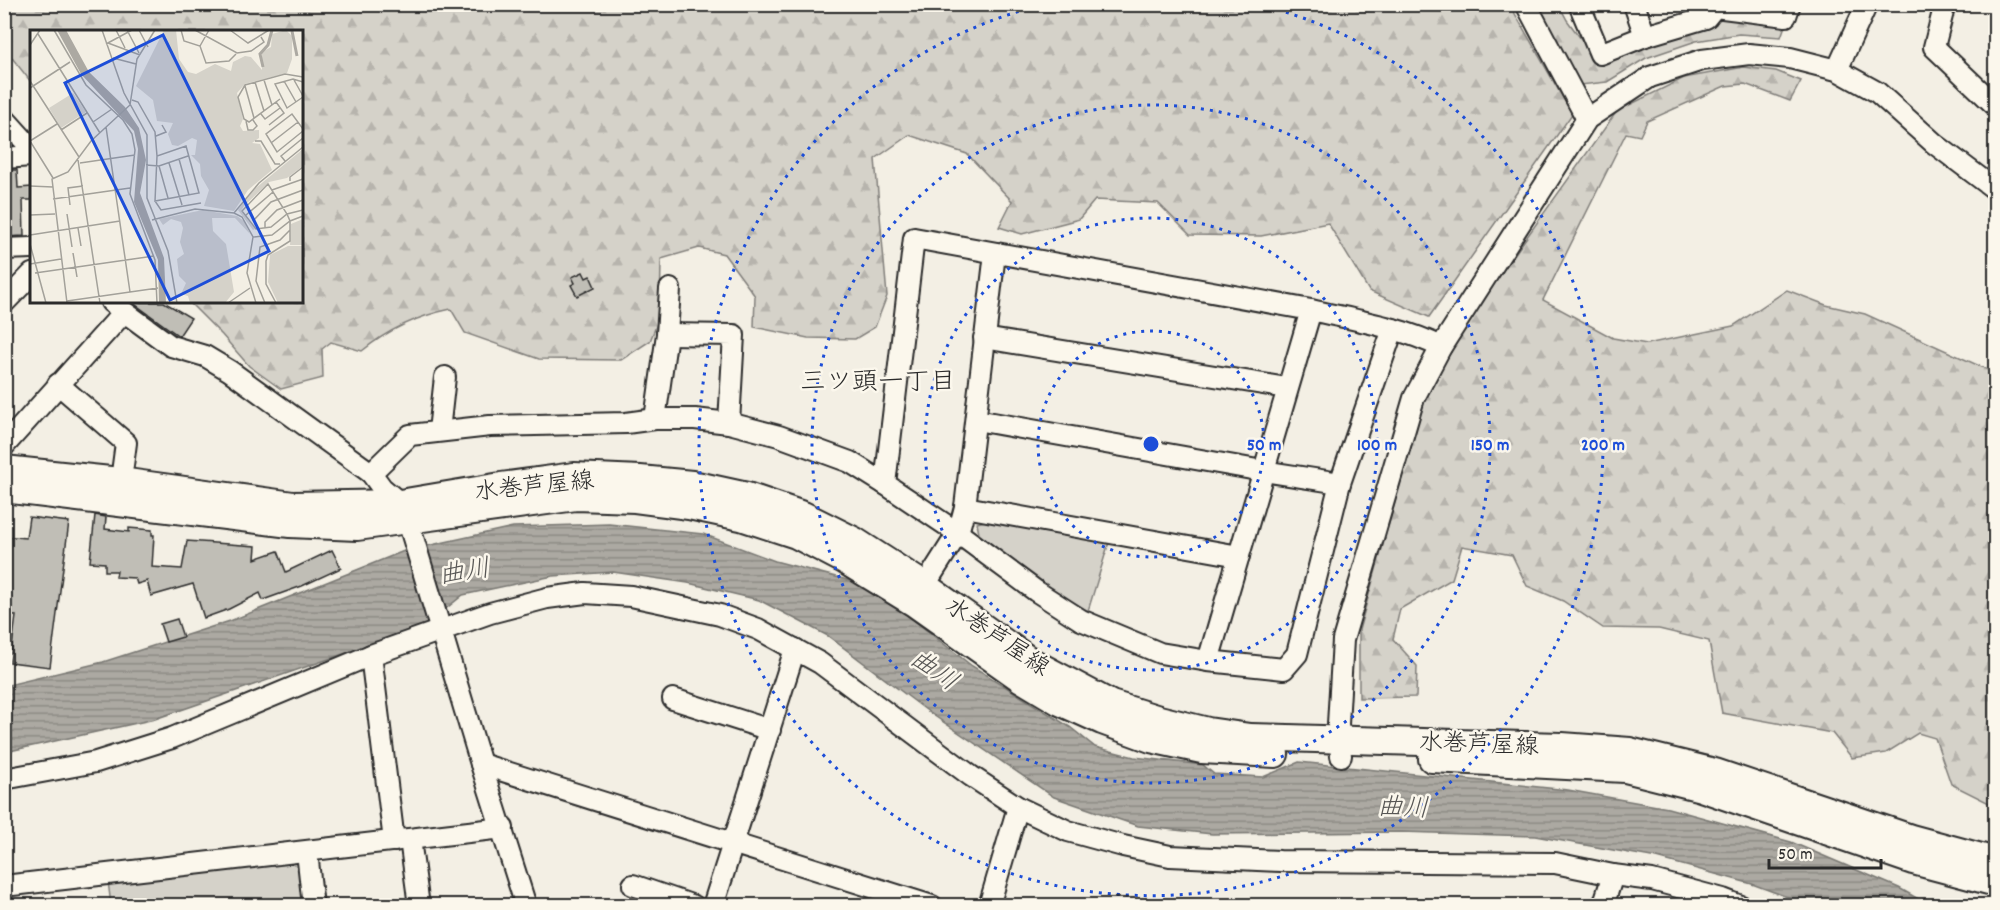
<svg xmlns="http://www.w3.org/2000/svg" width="2000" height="910" viewBox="0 0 2000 910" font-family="Dekko,'Klee One',sans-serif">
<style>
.forest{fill:url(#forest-firs);stroke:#807e7a;stroke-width:1.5}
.park{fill:#d5d2c9;stroke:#807e7a;stroke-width:1.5}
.water{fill:url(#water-rules);stroke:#787772;stroke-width:1.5}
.building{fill:#c0beb6;stroke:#2b2b2b;stroke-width:1.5}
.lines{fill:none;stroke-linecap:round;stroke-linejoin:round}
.minor-casing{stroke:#2b2b2b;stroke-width:24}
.major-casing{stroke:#2b2b2b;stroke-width:30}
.minor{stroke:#fbf7ec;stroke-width:20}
.major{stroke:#fbf7ec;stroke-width:26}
.ring{fill:none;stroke:#1d4ed8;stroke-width:3;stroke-dasharray:3 6}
.labels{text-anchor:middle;stroke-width:5;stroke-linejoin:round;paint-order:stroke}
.street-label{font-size:24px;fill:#2b2b2b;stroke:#fbf7ec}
.neighbourhood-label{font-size:26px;fill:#2b2b2b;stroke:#fbf7ec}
.water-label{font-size:26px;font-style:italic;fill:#585755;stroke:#fbf7ec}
.inset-river{fill:none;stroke:#aca9a2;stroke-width:3}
.inset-road{fill:none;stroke:#a3a19a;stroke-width:1.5}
.view{fill:#1d4ed8;fill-opacity:0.15;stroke:#1d4ed8;stroke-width:3}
.inset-edge{fill:none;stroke:#2b2b2b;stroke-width:3}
.centre{fill:#1d4ed8;stroke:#fbf7ec;stroke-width:3}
.ring-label{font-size:18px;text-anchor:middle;font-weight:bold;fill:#1d4ed8;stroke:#fbf7ec;stroke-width:5;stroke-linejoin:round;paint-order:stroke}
</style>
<defs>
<pattern id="forest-firs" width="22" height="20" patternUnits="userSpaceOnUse" patternTransform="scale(1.5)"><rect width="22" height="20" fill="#d5d2c9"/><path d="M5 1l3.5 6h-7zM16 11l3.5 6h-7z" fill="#b7b4ad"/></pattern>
<pattern id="water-rules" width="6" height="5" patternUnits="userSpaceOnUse" patternTransform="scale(1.5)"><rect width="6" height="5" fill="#aca9a2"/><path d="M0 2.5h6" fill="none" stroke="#8c8a84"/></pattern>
</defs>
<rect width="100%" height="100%" fill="#f3efe4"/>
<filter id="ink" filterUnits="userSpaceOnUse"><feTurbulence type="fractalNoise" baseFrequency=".0167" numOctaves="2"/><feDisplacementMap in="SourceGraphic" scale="12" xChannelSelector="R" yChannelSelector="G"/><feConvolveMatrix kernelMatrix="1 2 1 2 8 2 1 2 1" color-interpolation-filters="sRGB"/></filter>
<g filter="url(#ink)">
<g class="forest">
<path d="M4,5H1510L1572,114L1429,317L1369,291L1328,223L1261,236L1190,235L1158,203L1095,200L1079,219L1022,234L999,227L1012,201L967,154L909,135L875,159L887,296L875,327L855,339L808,338L754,327L755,296L724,254L699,248L661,259L660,316L650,341L621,360L539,359L465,333L451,309C417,316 389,329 362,351L331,342L322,349L323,378L281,389L249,366L222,335L189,302H302V32H32L31,82L5,49Z"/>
<polygon points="1537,5 1559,5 1567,20 1599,63 1667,34 1716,24 1720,16 1786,23 1781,37 1739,34 1696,41 1646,58 1607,82 1580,85"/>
<polygon points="1744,67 1776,71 1801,81 1790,101 1745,84 1725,86 1647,121 1640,136 1626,133 1543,300 1613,338 1647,344 1733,326 1787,290 1826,305 1865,314 1995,373 1995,806 1951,784 1935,738 1918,733 1886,753 1852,758 1832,733 1722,713 1709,641 1659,629 1603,628 1563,601 1527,586 1512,555 1462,546 1452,579 1400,609 1393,639 1417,666 1416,697 1359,698 1359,630 1425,396 1451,343 1617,111 1684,78"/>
</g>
<g class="park">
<polygon points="989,520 1109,542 1088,611 1045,586 979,534 977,523"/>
<polygon points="298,858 303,905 111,905 108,881"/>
</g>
<polygon class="water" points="609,524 703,534 775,561 870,586 972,666 1070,727 1095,747 1134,757 1203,765 1214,774 1263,777 1299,762 1568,790 1668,808 1791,842 1899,888 1929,905 1809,905 1752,884 1657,858 1535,836 1401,832 1212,834 1138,826 1054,797 930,713 828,636 759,600 688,583 613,572 553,576 463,595 424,626 155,719 5,752 4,686 103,662 230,621 404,551 513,527"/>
<g class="building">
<polygon points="4,170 17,170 18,188 32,187 32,200 23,200 24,236 4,237"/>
<polygon points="583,272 586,278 590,276 595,287 577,296 571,285 575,283 572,277"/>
<polygon points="132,302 164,302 191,318 179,336"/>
<polygon points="95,515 106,517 105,529 129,532 129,528 152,530 152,535 154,535 152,567 182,569 187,541 256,546 255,559 278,551 286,572 332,550 341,568 302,586 263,600 260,593 229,609 204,618 193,584 151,596 147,581 137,584 135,578 116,577 117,571 105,571 105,563 90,562"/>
<polygon points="29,517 69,522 50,667 10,662 16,616 4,615 4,536 26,538"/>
<polygon points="177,619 183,637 166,642 160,624"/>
</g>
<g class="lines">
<g class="minor-casing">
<g id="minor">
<polyline points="1526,4 1587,119"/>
<polyline points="1579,4 1600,54 1645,36 1706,18 1715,7 1786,16 1790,4"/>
<polyline points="1634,4 1645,36"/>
<polyline points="1945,4 1934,47 1996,106"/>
<polyline points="1837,70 1867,4"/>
<polyline points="4,118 32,149"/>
<polyline points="4,158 32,156"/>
<polygon points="914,238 1311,310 1208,661 1160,653 1081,620 1036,591 958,533 885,484"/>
<polyline points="4,249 32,248"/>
<polyline points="111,302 171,346 205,356 230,371 371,473 382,488 400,503 411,531 481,764 526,906"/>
<polyline points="4,303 32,274"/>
<path d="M1311,310C1354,320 1401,327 1441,347"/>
<polyline points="667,334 734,335 729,423"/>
<polyline points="984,338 1287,388"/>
<polyline points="58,384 126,443 119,495"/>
<polyline points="655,419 667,334 670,289"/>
<polyline points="976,420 1263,471 1340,483"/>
<polyline points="439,431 445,377"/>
<polyline points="4,446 124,312"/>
<polyline points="371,473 410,435 490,426 626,423 655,419 695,419 729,423 779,436 850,462 885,484"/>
<polyline points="965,507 1239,556"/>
<polyline points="918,596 958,533 965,507 995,253"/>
<polyline points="371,655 394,841"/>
<polyline points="1208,661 1284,669 1297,654 1340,483 1393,329"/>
<polyline points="673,699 770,730"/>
<polyline points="1341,756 1338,724 1343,640 1414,398 1441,347 1587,119 1650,77 1702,60 1749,54 1790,58 1837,70 1877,92 1935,144 1996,190"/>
<polyline points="481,764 932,906"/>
<polyline points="4,779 96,762 172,738 371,655 490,613 547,598 585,593 631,596 720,615 758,629 820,663 971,776 1018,807 1068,831 1123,846 1170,856 1280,861 1555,863 1613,875 1652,880 1723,899 1741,906"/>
<polyline points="410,839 419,906"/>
<polyline points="307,852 313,906"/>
<polyline points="633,885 694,906"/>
<polyline points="4,886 503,828"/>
<polyline points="713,906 795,649"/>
<polyline points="989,906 1018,807"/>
<polyline points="1603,906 1613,875"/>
</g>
</g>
<g class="major-casing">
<g id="major">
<polyline points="4,469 120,481 293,505 400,503 501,486 574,476 640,479 692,484 747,496 803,515 855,541 925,586 1032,662 1111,704 1159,719 1208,731 1250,737 1562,746 1630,751 1715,772 1911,838 1996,861"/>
<polyline points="4,489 290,524 357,527 576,497 635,499 689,506 741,517 796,535 844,560 914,603 1020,678 1060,702 1102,721 1151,739 1202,750 1275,754"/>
<polyline points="1432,759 1625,769 1701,788 1913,861 1996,883"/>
</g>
</g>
<use href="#minor" class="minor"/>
<use href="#major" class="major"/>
</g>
</g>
<g class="ring">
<circle cx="1151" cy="444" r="113"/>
<circle cx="1151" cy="444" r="226"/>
<circle cx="1151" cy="444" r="339"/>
<path d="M1260 5A452 452 0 1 1 1042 5"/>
</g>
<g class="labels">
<g class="street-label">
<text transform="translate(534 485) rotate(-6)" y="8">水巻芦屋線</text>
<text transform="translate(998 636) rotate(34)" y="8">水巻芦屋線</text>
<text transform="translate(1479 743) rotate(2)" y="8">水巻芦屋線</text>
</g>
<g class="neighbourhood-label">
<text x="878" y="389">三ツ頭一丁目</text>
</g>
<g class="water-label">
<text transform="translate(464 570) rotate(-9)" y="9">曲川</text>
<text transform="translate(935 669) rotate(35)" y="9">曲川</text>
<text transform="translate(1403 806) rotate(2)" y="9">曲川</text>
</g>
</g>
<g transform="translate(30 30)">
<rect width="273" height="273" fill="#f3efe4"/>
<path d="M134,0H146L149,29L158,42L166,44L185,34L201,41L203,32L215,26L221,27L232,40V22L241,17L242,4L256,0L262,6V29L257,43L215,54L207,63L213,89L210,96L213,101L229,100V108L222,113L230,114L242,140L218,160L204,181L174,176L179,160L171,146L170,134L161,125H165L167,110L162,108L148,116L142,115L138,104L143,93L127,91L123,70L106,56ZM273,119V136L257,148L239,152L214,176L211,181L225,199L223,200L208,180L221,162ZM173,180L207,186L214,191L220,204L205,188H182L183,201L196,214L204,262L195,273H160L158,266L151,264L156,253L149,246L147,229L154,224L150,212L153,198L151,192L141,189L133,195L129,189ZM258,216H273V273H248L238,252L240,225Z" fill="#d5d2c9"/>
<path d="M43,63L56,82L31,98L19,78ZM273,189V215H260L261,194Z" fill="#d5d2c9"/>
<path d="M27,0H36L59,42L95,77L109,98L116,130L110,163L134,228L136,273H129L128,230L104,172L108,119L104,101L51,44Z" fill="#aca9a2"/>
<path class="inset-river" d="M262,1L267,26M233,37L230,24L238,15L242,0"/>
<path class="inset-road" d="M24,0L56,55L93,90L102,104L105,120L100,164L125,230L127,273M72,0L94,63L117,105V168L138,221L147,273M86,0L95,18M97,0L109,23M109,0L118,17M151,0L154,11L170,16L176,33L199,31L206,24M165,0L207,23L221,21L234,12L231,7M200,0L218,13L239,0M8,4L70,103M78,13L110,25M76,14L102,0M0,15L10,0M170,16L179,0M83,28L106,34M234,50L242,75M264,50L273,66M0,51L49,127M254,51L266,72M225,52L234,81M273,52L263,49L245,54L257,78L273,67M215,56L224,88M0,58L40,32M250,69L219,92L214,89L208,67L215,55L255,44L273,47M102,70L108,72L125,102L127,126M231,84L235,89L250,78M216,91L218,100H223L227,96L223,90M63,92L82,79M239,95L254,83L246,72M76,97L100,262M273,99L262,84L236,104L247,122L273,101M31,100L57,83M126,106L136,102L132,95M0,111L23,148M0,111L27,94M225,111H231L245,134H250M241,113L268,92M156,116L169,163L125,171L127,126ZM149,129L159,165M48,130L70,273M255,131L251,126L273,108M50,133L105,125M139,133L152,175M116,135L129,136L158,126M129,136L138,168M260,151V147L273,137M0,156L23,157M242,160L273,149M23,169L100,158M125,171L131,180L171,173M40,175L38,158L53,156M204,183L229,153L273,117M37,184L42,217M0,185L25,184M216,185L243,162M122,190L165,179L204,183L212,187L223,207L217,243L226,273M223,191L241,172L273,160M48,198L51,216M235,198V192L247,180L273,170M0,205L90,191M223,207L242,205L260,191L273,186M0,214L16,273M43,223L47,247M0,234L31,229M5,243L124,226M37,271L128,258M37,273L22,149L38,142L61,111L100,75L107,29L125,0M198,273L220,258M235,273L226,251L230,217L250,210L260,200M246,273L236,254V231L238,225L260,211V191L257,184L238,154L212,181L226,199L241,197L257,184L273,180"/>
<path class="view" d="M133,5L239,221L140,270L35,53Z"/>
<rect width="273" height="273" class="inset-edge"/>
</g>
<circle cx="1151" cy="444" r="9" class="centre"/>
<g class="ring-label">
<text x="1264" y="450">50 m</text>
<text x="1377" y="450">100 m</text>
<text x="1490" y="450">150 m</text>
<text x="1603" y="450">200 m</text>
</g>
<rect width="2000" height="910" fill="none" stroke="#fbf7ec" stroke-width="24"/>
<rect x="12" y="12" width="1976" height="886" fill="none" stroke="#2b2b2b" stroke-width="2" filter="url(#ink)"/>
<path d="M1769 859v9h112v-9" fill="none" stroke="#2b2b2b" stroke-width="3"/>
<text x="1778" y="859" font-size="18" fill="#2b2b2b" stroke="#fbf7ec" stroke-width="4.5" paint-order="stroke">50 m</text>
</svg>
